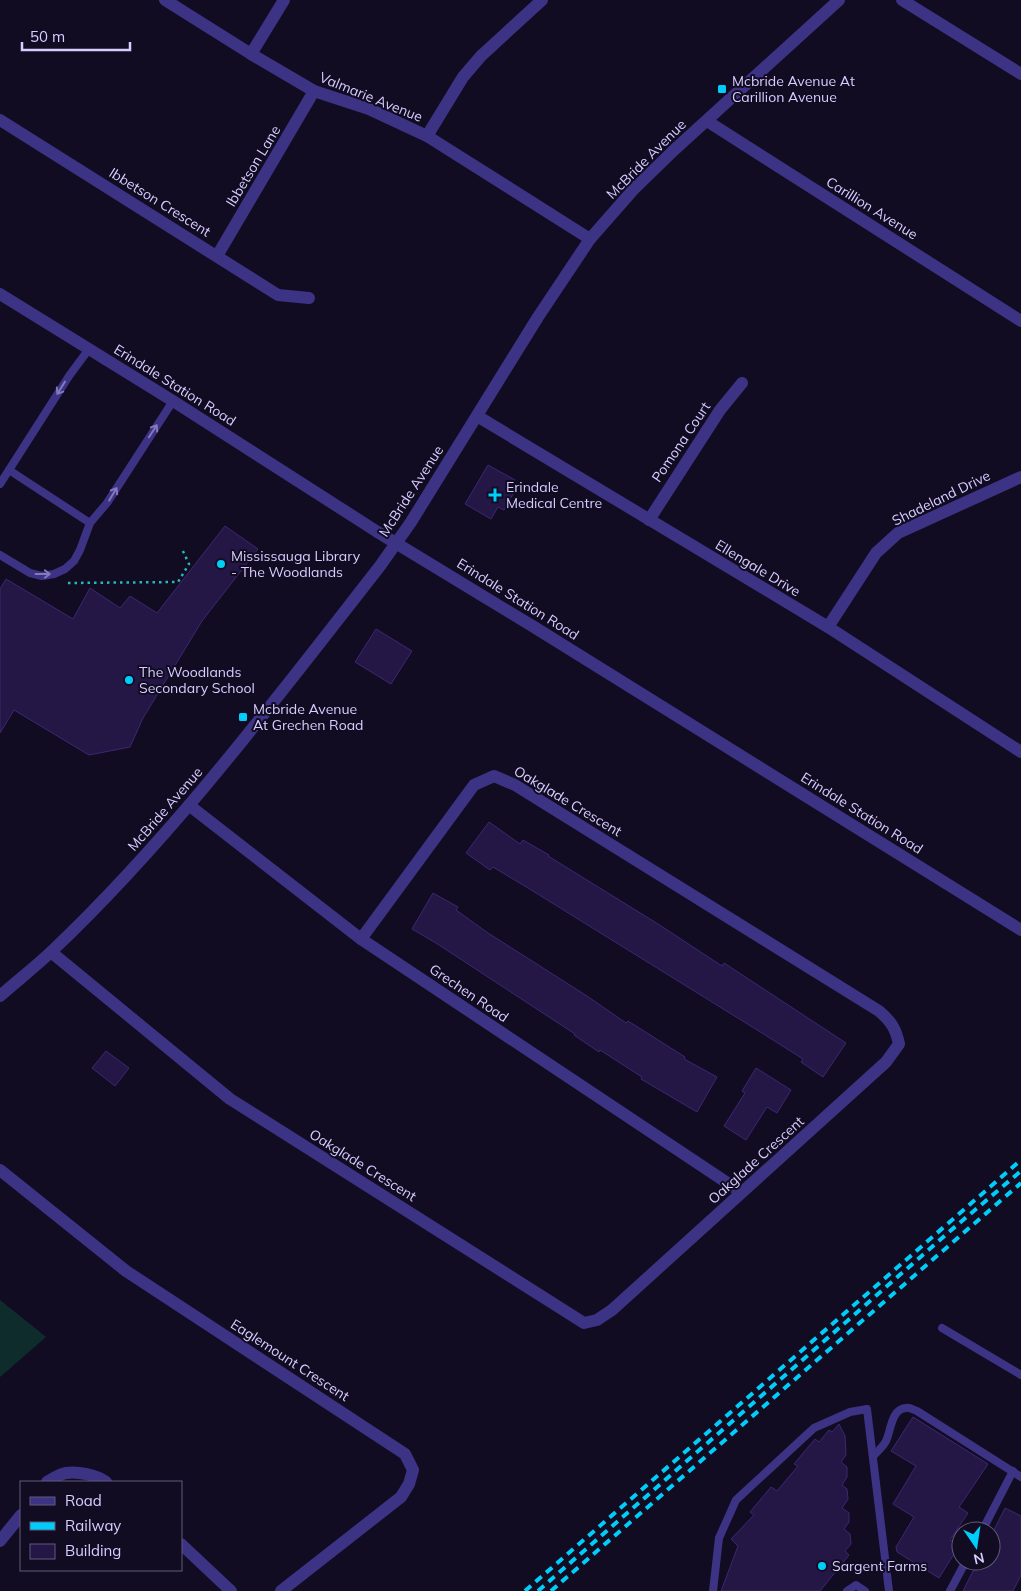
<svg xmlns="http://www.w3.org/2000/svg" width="1021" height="1591" viewBox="0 0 1021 1591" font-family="Mulish,sans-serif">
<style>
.green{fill:#0f2c2d}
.building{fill:#241745;stroke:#3c2773}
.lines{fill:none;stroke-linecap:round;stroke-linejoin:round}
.path{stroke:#25b9bc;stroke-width:2.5;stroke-dasharray:2.5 4;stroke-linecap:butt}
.service{stroke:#3d3385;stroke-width:8}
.minor{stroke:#3d3385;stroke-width:12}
.tertiary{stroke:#3d3385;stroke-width:12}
.rail{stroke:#00cdf9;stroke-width:4;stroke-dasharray:8 6;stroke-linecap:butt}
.oneway{stroke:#8279bc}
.poi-dot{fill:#00cdf9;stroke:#120c23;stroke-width:2}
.labels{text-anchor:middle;stroke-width:4;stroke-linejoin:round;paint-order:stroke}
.poi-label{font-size:14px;fill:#d7ceff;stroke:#120c23;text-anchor:start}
.street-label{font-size:14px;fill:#d7ceff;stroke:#120c23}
</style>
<rect width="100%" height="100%" fill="#120c23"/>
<polygon class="green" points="0,1300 46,1337 0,1377"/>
<g class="building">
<polygon points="488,465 515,480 508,491 513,494 504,510 498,507 491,519 465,504"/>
<polygon points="225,526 258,549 202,621 143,718 130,747 89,755 14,710 0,733 0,589 6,579 73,619 90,588 120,608 130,596 157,613"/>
<polygon points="376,629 412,651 391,684 355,662"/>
<polygon points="489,822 520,844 523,840 549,855 548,856 658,924 722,966 724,963 846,1043 823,1077 801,1062 803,1059 762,1033 528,888 493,867 490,870 466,853"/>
<polygon points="433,893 458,907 456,910 488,933 587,996 626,1023 628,1021 685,1057 684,1059 717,1077 697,1112 641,1079 642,1077 600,1050 599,1052 574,1035 575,1034 436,943 412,929"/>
<polygon points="106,1051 129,1068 115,1086 92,1068"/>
<polygon points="756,1068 791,1090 777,1113 767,1107 746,1140 724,1126 745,1093 742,1091"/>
<polygon points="913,1417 988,1464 959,1507 968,1513 950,1540 959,1546 939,1578 897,1552 896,1547 914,1517 893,1504 916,1466 891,1451"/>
<polygon points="839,1424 845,1436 846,1455 841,1462 847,1467 847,1477 842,1485 847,1489 848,1499 842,1508 849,1513 849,1522 844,1529 850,1534 851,1544 845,1551 849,1555 820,1591 721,1591 738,1546 731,1539 754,1515 750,1512 771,1487 777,1491 798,1466 794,1464 815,1439 819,1442 829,1430 832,1432"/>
<polygon points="1005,1508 1021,1516 1021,1575 1013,1591 963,1591 978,1561 991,1561 991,1536"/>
</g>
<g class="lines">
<polyline class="path" points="68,583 178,582 189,564 182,549"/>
<g class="service">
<polyline points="9,470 90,523"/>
<polyline points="0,484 69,376 89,349"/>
<polyline points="0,555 30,573 42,576 54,574 65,569 74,561 80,550 90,523 107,503 173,401"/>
<polyline points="942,1328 1021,1375"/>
<path d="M873,1456C878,1451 883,1447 886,1441C891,1431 891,1409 906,1408C909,1407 914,1410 917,1411L1021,1477"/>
<polyline points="982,1531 1013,1471"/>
<polyline points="713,1591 719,1538 736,1500 814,1428 850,1412 867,1409 889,1591"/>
<polyline points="847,1591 856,1585 865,1591"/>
<polyline points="950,1591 966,1561"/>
</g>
<g class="minor">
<polyline points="165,0 251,54 314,91 369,109 427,136 590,239"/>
<polyline points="902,0 1021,74"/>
<polyline points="251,54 284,0"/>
<polyline points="0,120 278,295 309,298"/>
<polyline points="707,121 1021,321"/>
<polyline points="427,136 463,77 481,56 542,0"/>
<polyline points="217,256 314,91"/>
<polyline points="477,416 828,627 1021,752"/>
<polyline points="649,520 720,410 742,383"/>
<polyline points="828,627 876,553 898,533 1021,477"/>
<polyline points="190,806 361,939 741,1192"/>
<path d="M51,952L230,1099L584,1323L597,1320L612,1310L886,1062L899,1044C896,1029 891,1021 879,1011L515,785L494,776L474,785L361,939"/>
<polyline points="0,1170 126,1271 405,1454 413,1470 409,1484 401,1497 281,1591"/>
<path d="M47,1482C52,1479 60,1474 66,1473C77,1471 97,1475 106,1482"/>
<polyline points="0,1541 21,1515"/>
<polyline points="181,1544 231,1591"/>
</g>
<g class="tertiary">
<polyline points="0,294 173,401 376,531 534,627 1021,930"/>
<path d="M0,996C17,981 35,967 52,951C174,835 276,699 380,566L411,522L538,317L590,239L633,190L673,151L839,0"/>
</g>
<g class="rail">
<polyline points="525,1591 1021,1160"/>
<polyline points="538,1591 949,1232 1021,1171"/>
<polyline points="551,1591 1021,1183"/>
</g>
</g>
<defs><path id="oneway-shaft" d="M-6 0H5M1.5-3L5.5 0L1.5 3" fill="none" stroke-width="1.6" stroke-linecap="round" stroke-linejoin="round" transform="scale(1.25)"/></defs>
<g class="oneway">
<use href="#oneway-shaft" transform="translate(61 388) rotate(122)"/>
<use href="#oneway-shaft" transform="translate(153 431) rotate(-57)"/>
<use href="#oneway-shaft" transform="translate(113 494) rotate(-59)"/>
<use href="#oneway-shaft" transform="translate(43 574)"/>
</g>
<g class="poi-dot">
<rect x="717" y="84" width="10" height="10" rx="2.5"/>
<path d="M492.5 487.5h5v5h5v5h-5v5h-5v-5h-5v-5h5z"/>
<circle cx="221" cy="564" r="5"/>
<circle cx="129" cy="680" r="5"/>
<rect x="238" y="712" width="10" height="10" rx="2.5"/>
<circle cx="822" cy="1566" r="5"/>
</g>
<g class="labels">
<g class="poi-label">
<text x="732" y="86">Mcbride Avenue At<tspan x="732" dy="16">Carillion Avenue</tspan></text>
<text x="506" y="492">Erindale<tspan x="506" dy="16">Medical Centre</tspan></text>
<text x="231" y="561">Mississauga Library<tspan x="231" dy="16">- The Woodlands</tspan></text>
<text x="139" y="677">The Woodlands<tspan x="139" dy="16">Secondary School</tspan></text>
<text x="253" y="714">Mcbride Avenue<tspan x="253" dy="16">At Grechen Road</tspan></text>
<text x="832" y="1571">Sargent Farms</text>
</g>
<g class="street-label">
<text transform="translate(371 97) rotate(22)" y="5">Valmarie Avenue</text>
<text transform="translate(646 159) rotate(-45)" y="5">McBride Avenue</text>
<text transform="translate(253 166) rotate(-59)" y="5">Ibbetson Lane</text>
<text transform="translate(160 202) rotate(32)" y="5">Ibbetson Crescent</text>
<text transform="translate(872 208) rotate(32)" y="5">Carillion Avenue</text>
<text transform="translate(175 385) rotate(32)" y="5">Erindale Station Road</text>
<text transform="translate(681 442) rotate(-56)" y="5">Pomona Court</text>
<text transform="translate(411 491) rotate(-57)" y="5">McBride Avenue</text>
<text transform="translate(941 498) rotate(-26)" y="5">Shadeland Drive</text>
<text transform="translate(758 568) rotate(31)" y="5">Ellengale Drive</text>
<text transform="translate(518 599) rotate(32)" y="5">Erindale Station Road</text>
<text transform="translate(568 801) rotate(31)" y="5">Oakglade Crescent</text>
<text transform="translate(165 809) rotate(-49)" y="5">McBride Avenue</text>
<text transform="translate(862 813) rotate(32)" y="5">Erindale Station Road</text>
<text transform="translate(469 993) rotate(34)" y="5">Grechen Road</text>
<text transform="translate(756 1160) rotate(-42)" y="5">Oakglade Crescent</text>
<text transform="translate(363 1165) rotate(32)" y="5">Oakglade Crescent</text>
<text transform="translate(290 1360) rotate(33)" y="5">Eaglemount Crescent</text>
</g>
</g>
<rect x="20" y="1481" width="162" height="90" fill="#120c23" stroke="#615a7b"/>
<rect x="30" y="1497" width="25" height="8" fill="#3d3385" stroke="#615a7b"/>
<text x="65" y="1506" font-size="15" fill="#d7ceff">Road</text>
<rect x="30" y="1522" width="25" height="8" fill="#00cdf9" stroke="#615a7b"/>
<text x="65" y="1531" font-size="15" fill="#d7ceff">Railway</text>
<rect x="30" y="1544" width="25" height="15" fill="#241745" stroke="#615a7b"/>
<text x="65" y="1556" font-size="15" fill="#d7ceff">Building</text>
<g transform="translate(976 1546) rotate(167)"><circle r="24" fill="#120c23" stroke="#615a7b"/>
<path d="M0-4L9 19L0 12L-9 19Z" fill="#00cdf9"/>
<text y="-8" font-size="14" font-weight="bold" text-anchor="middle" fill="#d7ceff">N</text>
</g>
<path d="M22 42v8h108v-8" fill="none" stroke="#d7ceff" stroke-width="2.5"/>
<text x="30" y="42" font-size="15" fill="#d7ceff" stroke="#120c23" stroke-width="4" paint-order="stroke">50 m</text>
</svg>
